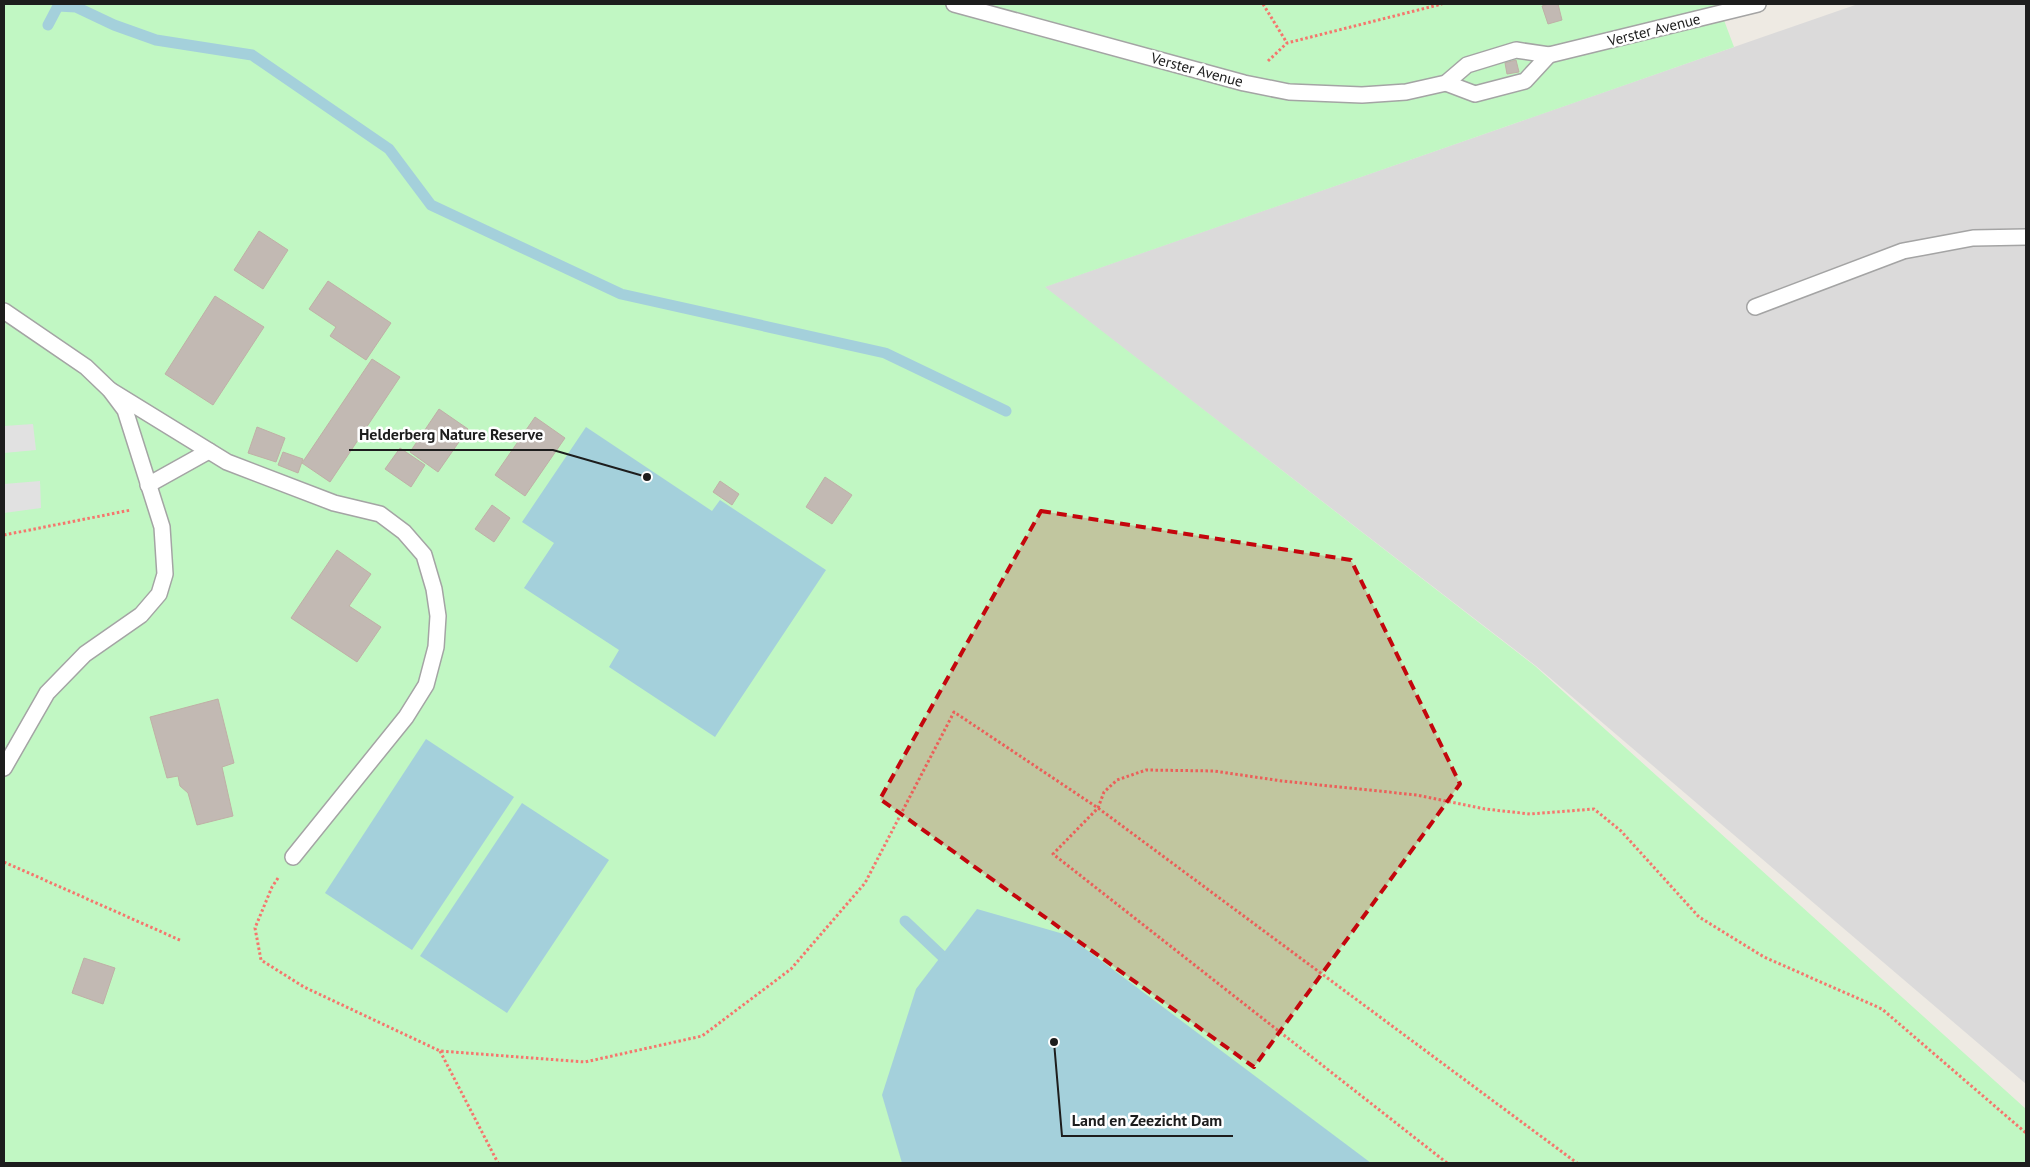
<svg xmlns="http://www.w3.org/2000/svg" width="2030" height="1167" viewBox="0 0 2030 1167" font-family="'PT Sans',sans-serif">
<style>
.residential{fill:#dbdada}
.park{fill:#c1f7c3}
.parking{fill:#e1e1e1}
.water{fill:#a4d0db}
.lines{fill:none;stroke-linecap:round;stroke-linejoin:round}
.stream{stroke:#a4d0db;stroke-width:11}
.building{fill:#c2b9b3;stroke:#bfb0a6}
.service-casing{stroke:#a4a4a4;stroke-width:18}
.path{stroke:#f5766d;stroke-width:3;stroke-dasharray:2.5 2.5;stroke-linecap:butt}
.service{stroke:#fff;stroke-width:15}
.marked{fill:#c4060d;fill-opacity:0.2;stroke:#c4060d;stroke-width:4;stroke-dasharray:10 6;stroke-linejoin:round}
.labels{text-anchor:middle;stroke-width:5;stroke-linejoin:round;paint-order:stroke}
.street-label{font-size:15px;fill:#1d1d1d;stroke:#fff}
.leader{fill:none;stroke:#1d1d1d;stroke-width:2}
.callout-dot{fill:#1d1d1d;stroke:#fff;stroke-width:2}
.callout-label{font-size:16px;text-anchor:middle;font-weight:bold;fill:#1d1d1d;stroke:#fff;stroke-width:5;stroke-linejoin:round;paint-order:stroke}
</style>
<rect width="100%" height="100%" fill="#eeeae3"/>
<polygon class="residential" points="1858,4 2026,4 2026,1084 1536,666 1044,287"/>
<polygon class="park" points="4,4 1718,4 1734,47 1045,287 1535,666 2026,1109 2026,1163 4,1163"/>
<g class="parking">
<polygon points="33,424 36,450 4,453 4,426"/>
<polygon points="40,481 41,508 4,513 4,484"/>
</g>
<g class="water">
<polygon points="586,427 712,511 720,500 826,570 715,737 609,667 619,650 524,588 554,543 522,522"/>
<polygon points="426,739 514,797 412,950 325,893"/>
<polygon points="522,803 609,860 507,1013 420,956"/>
<polygon points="977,909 1067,935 1371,1163 902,1163 882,1095 916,989"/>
</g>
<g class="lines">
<g class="stream">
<polyline points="48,25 58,6 76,7 114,25 156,40 252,55 389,149 431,205 621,294 885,353 1006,411"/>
<polyline points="905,921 942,956"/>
</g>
</g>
<g class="building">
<polygon points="1549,4 1558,4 1562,20 1548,24 1542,6"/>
<polygon points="1516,60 1519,72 1507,74 1505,63"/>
<polygon points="259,231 288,250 263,289 234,270"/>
<polygon points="328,281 391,323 366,360 330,336 336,327 309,309"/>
<polygon points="215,296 264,327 213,405 165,374"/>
<polygon points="372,359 400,377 330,482 302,463"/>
<polygon points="439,409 468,429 438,472 410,452"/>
<polygon points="535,417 565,438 525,496 495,475"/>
<polygon points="257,427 285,438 276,462 248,453"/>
<polygon points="400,448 425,465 411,487 385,469"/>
<polygon points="283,452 303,459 298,473 278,465"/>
<polygon points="825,477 852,495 832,524 806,507"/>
<polygon points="720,481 739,494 732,505 713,492"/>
<polygon points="492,505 510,518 494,542 475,529"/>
<polygon points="337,550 371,574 349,606 381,627 357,662 291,618"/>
<polygon points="218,699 234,763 222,767 233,816 197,825 188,793 180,786 178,776 167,778 150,717"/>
<polygon points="84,958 115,968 103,1004 72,993"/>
</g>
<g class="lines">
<g class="service-casing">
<g id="service">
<polyline points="954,4 1244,83 1289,92 1362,95 1406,92 1446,83 1467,65 1516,50 1549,55 1758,4"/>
<polyline points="1446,83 1475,94 1525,81 1549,55"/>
<polyline points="1755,307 1903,251 1973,238 2026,237"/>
<polyline points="4,311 86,367 110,390 125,410 162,527 165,574 159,594 141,615 85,654 47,693 4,768"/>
<polyline points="110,390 227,462 334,503 380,514 404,532 424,555 434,589 438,616 436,647 426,685 406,717 293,857"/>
<polyline points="148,485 209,451"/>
</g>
</g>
<g class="path">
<polyline points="1263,4 1287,43"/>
<polyline points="1268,61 1287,43 1442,4"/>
<polyline points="4,535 131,510"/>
<polyline points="4,862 182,941"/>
<polyline points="278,878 272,887 255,928 261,960 304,987 440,1051 585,1062 702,1036 791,969 865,883 954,712 1098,808 1577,1163"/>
<polyline points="440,1051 498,1163"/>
<polyline points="1447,1163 1053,854 1098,808 1104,792 1117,780 1146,770 1214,771 1282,781 1417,795 1485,809 1530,814 1594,809 1621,831 1699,917 1764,957 1882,1009 2026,1133"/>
</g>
<use href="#service" class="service"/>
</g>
<path class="marked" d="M1041,511L1351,560L1460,784L1254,1067L880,799Z"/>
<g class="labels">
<g class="street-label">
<text transform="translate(1654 30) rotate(-14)" y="5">Verster Avenue</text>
<text transform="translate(1197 70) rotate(15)" y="5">Verster Avenue</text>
</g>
</g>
<path class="leader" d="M647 477L553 450H349M1054 1042L1062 1136H1233"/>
<g class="callout-dot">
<circle cx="647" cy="477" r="5"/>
<circle cx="1054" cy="1042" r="5"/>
</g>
<g class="callout-label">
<text x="451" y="440">Helderberg Nature Reserve</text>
<text x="1147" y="1126">Land en Zeezicht Dam</text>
</g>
<rect width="2030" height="1167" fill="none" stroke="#1d1d1d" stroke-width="10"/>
</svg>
